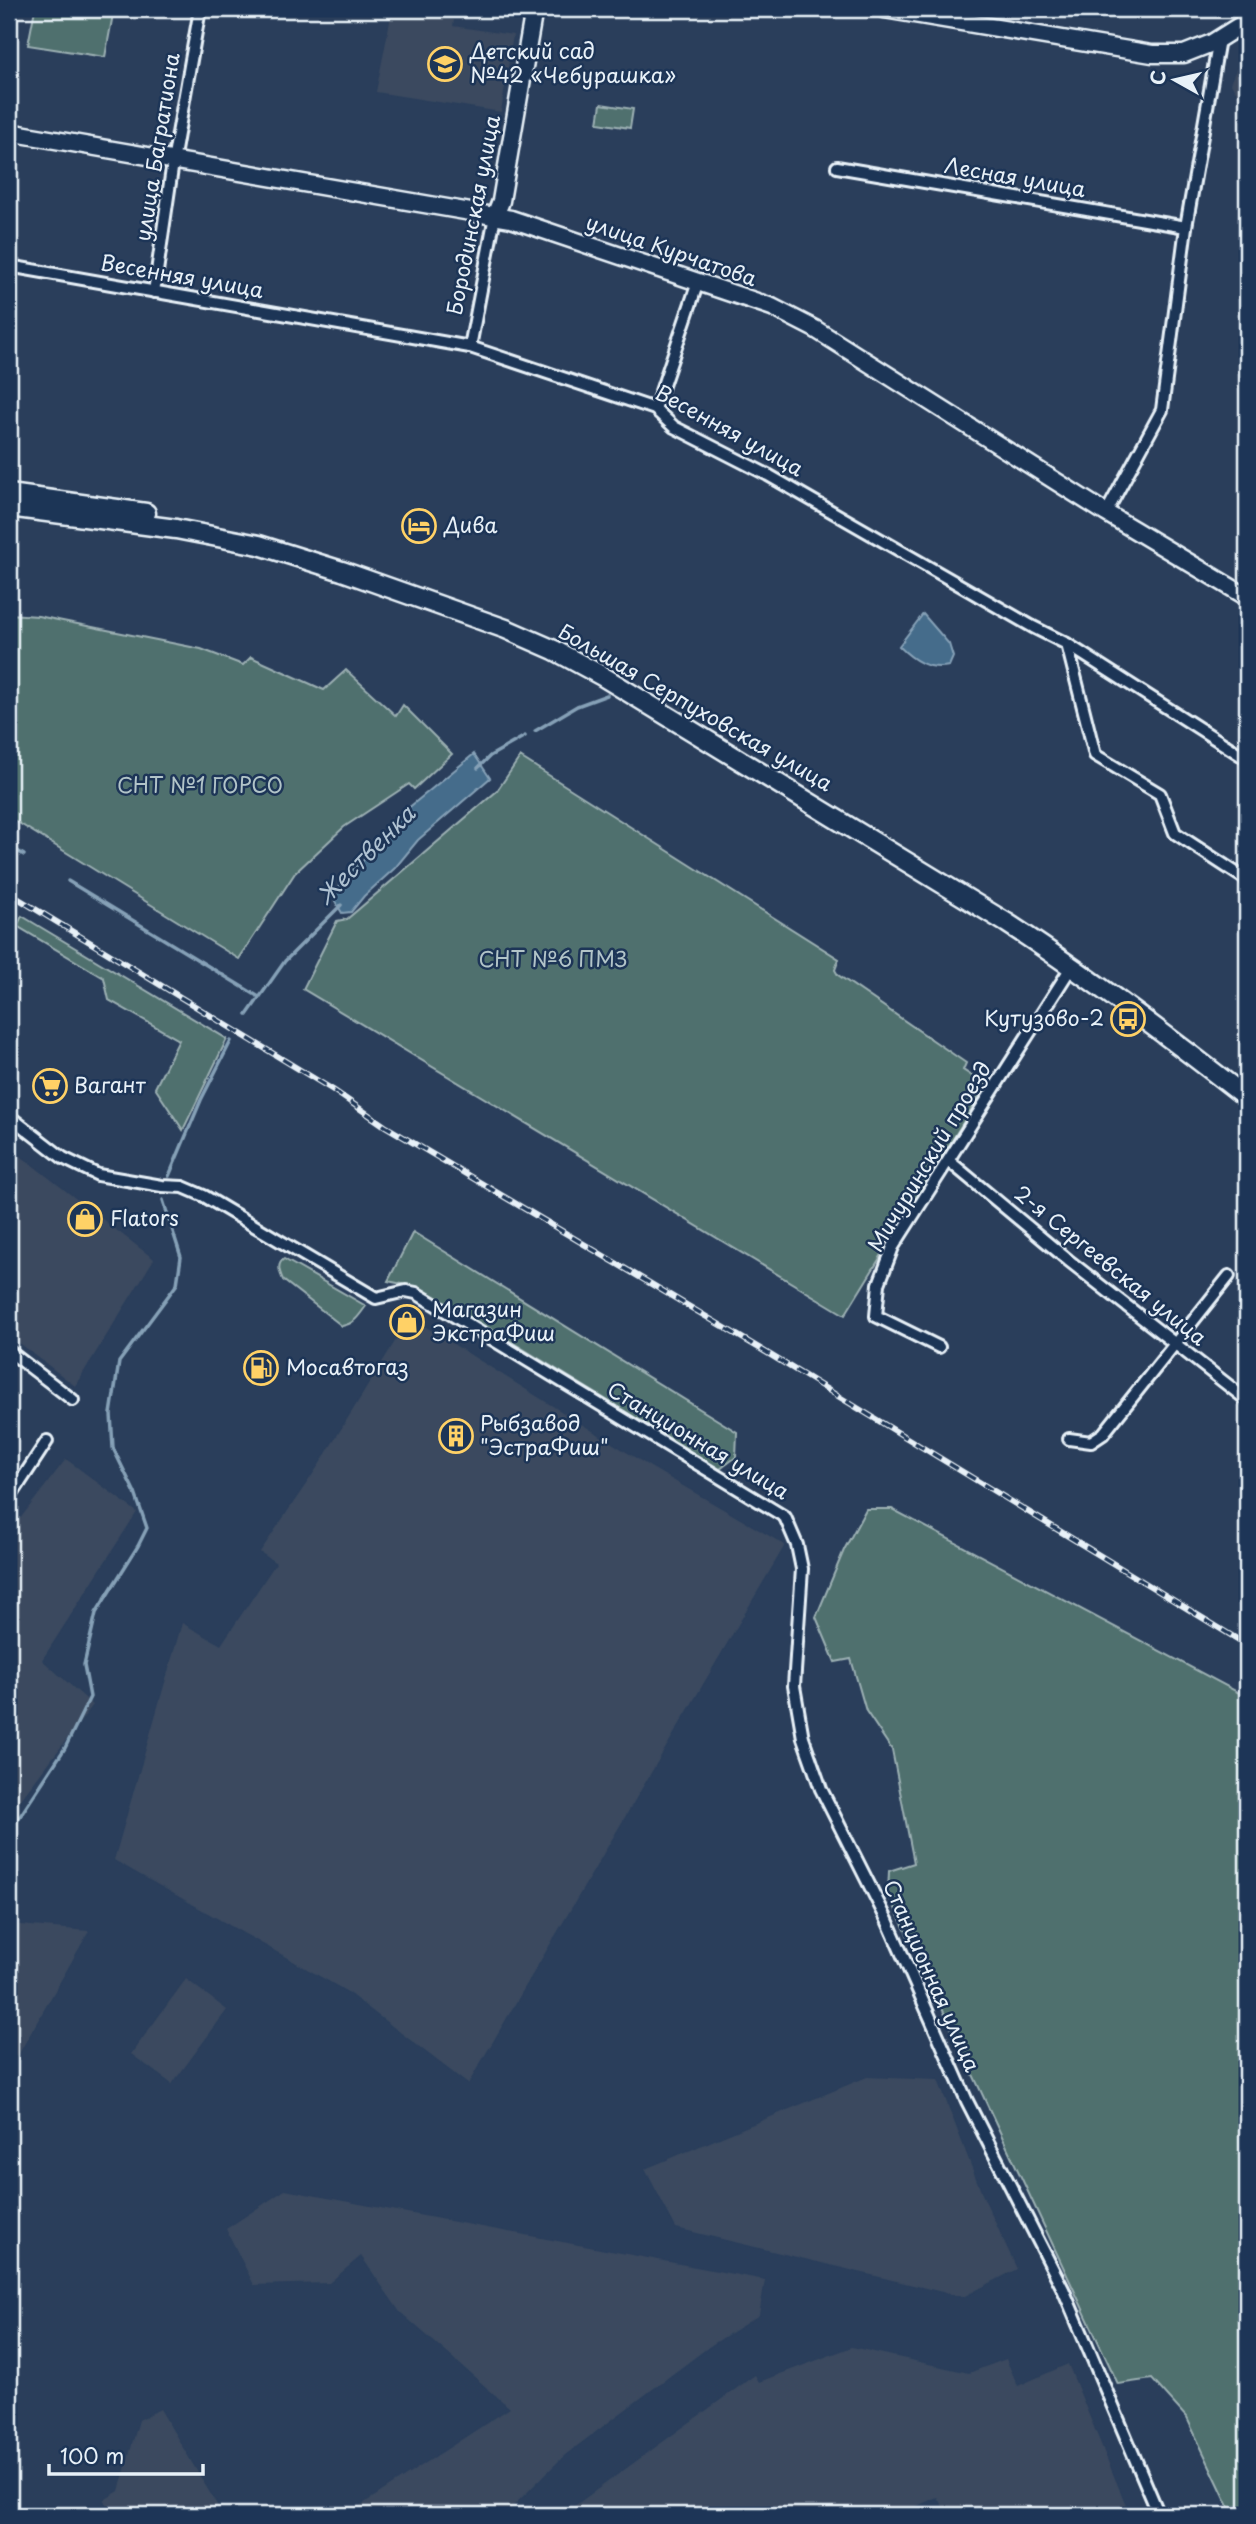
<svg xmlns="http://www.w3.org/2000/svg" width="1256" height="2524" viewBox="0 0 1256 2524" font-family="'Playpen Sans',sans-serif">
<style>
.built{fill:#3a495f}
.green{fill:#4f6f6e;stroke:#9cb0b3;stroke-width:2}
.water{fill:#446c8b;stroke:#86a1b7;stroke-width:2}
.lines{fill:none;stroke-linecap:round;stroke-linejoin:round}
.stream{stroke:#86a1b7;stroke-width:3.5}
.street-casing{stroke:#e8f1f8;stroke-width:16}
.secondary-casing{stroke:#e8f1f8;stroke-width:21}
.primary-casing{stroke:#e8f1f8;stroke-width:23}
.street{stroke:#1d3557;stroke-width:10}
.secondary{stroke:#1d3557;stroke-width:16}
.primary{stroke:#1d3557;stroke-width:18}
.rail-casing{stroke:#e8f1f8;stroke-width:6}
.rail{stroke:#1d3557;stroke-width:3.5;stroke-dasharray:10;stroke-linecap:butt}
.labels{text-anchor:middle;stroke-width:5;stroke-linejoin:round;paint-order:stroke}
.poi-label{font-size:21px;fill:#e8f1f8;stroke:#1d3557;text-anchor:start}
.street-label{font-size:21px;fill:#e8f1f8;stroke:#1d3557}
.park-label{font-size:21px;fill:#b2c4c8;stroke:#1d3557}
.water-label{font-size:23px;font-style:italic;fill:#afc2d2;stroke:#1d3557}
</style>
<rect width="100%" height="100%" fill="#2a3e5b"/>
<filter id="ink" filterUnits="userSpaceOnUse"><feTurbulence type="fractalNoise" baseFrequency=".0143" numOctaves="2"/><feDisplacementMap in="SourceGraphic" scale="14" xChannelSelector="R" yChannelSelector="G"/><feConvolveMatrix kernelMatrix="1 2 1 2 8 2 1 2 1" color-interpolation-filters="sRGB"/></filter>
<g filter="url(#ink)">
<g class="built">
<polygon points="392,11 454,20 453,26 513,35 501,112 376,92"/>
<polygon points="1247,46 1247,107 1230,83"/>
<polygon points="9,1147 154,1259 75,1386 9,1335"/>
<polygon points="410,1317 652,1468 785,1545 468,2084 346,1991 114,1860 182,1623 221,1645 276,1563 260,1552 319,1465"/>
<polygon points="66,1459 137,1512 42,1660 93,1705 9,1815 9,1533"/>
<polygon points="9,1924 89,1931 17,2057 9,2052"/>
<polygon points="186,1979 227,2010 172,2084 131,2054"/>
<polygon points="867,2077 938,2080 982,2194 1017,2269 963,2297 676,2228 645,2169"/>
<polygon points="285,2190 765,2280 759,2315 710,2346 565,2455 504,2515 346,2515 510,2408 400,2312 361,2256 329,2283 254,2285 226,2229"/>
<polygon points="852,2347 969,2373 1006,2359 1018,2386 1068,2364 1130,2515 948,2515 937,2497 897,2515 562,2515 755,2375 759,2382"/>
<polygon points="160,2409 223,2515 113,2515 104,2500 119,2491 139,2420"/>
</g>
<g class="green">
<polygon points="35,9 114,9 105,57 28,45"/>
<polygon points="601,104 633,109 630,128 598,123"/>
<polygon points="9,614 38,616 201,649 243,665 251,657 324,690 346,670 396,716 403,705 452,754 414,789 409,784 344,827 295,873 239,959 9,817"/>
<polygon points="520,757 839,959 835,970 838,975 966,1063 963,1070 986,1085 845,1315 303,989 337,921 347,919 497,791"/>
<polygon points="22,916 227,1039 183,1130 155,1088 179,1040 109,1000 104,978 17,926"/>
<polygon points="413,1232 737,1432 736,1457 720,1469 487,1327 416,1287 388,1281"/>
<path d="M284,1259L366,1306C359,1316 354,1324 342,1326L283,1280C280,1273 276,1264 284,1259Z"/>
<polygon points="866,1509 892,1509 1247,1697 1247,2515 1233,2515 1187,2418 1152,2379 1118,2384 888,1893 889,1871 914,1863 892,1750 866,1711 851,1659 835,1662 816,1617 844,1550"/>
</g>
<g class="water">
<path d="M923,614L949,644L953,657L949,666C928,670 914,661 899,646Z"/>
<polygon points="474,754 490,778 418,840 395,868 364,896 351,912 342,913 335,901 335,896 344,878 380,845 395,819"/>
</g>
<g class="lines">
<g class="stream">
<polyline points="535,731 577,706 607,695"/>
<polyline points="478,768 490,756 525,736"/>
<polyline points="9,846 24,855"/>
<polyline points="68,881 259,997"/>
<polyline points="247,1015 285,961 341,905"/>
<polyline points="169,1176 201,1100 231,1041"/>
<polyline points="9,1833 65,1748 90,1697 84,1665 96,1613 138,1546 147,1528 135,1493 113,1448 111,1414 119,1362 177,1284 181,1257 163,1200"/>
</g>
<g class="street-casing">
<g id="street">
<polyline points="837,167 1186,227"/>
<polyline points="9,266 470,347 655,409 674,427 768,475 1033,627 1067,644 1247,759"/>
<polyline points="154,292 173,162 200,9"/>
<polyline points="470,347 495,216"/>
<polyline points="655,409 698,282"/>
<polyline points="1106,513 1162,410 1186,227 1219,39"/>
<polyline points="1067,644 1095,755 1160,794 1175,833 1247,880"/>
<polyline points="9,1116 63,1158 98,1175 162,1186 183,1187 204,1196 376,1298 406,1291 416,1293 785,1517 797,1545 802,1569 794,1686 803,1738 821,1789 887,1920 967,2101 1063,2289 1159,2515"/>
<polyline points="949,1161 1068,1260 1247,1400"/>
<polyline points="939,1347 876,1316 879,1284 893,1247 1072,966"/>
<polyline points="9,1351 73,1400"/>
<polyline points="1069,1439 1091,1442 1103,1434 1229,1276"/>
<polyline points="9,1499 47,1441"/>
</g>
</g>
<g class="secondary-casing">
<g id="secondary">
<polyline points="884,9 1152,54 1184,54 1212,43 1247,21"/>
<polyline points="9,132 511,219 772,307 815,329 1106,513 1247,597"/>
<polyline points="495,216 501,201 534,9"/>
</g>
</g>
<g class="primary-casing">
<g id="primary">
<polyline points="9,494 146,513"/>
<path d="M9,507L176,529L259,545L342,571L506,629L554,650L602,676L1007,923C1090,977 1169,1037 1247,1098"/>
</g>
</g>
<use href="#street" class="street"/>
<use href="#secondary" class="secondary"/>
<use href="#primary" class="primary"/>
<g class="rail-casing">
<polyline id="rail" points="9,893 333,1090 385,1126 759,1348 1247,1645"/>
</g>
<use href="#rail" class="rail"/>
</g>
</g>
<defs>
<g id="school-ring" transform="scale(1.75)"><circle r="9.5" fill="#1d3557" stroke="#ffd166" stroke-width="1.5"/><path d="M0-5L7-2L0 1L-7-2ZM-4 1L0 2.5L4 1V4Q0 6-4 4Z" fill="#ffd166"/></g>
<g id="hotel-ring" transform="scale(1.75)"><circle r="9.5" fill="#1d3557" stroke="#ffd166" stroke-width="1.5"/><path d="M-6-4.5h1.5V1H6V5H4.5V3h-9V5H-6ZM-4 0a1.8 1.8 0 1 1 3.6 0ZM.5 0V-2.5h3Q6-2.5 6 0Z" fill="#ffd166"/></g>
<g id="bus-ring" transform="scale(1.75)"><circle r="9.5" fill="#1d3557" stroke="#ffd166" stroke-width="1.5"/><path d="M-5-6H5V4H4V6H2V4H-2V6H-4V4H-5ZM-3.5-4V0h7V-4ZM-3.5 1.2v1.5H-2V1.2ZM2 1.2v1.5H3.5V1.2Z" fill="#ffd166"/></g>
<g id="supermarket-ring" transform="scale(1.75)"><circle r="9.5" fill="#1d3557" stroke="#ffd166" stroke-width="1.5"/><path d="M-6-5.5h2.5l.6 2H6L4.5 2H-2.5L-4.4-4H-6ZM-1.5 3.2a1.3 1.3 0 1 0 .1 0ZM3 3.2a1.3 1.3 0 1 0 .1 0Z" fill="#ffd166"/></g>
<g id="shop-ring" transform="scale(1.75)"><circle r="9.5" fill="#1d3557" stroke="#ffd166" stroke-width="1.5"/><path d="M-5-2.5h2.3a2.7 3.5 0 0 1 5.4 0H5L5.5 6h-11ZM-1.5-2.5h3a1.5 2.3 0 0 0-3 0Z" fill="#ffd166"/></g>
<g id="fuel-ring" transform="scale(1.75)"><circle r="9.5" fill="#1d3557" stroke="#ffd166" stroke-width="1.5"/><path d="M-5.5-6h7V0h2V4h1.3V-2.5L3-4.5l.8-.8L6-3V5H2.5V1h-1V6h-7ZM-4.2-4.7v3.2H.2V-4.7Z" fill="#ffd166"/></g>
<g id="building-ring" transform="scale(1.75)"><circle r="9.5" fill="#1d3557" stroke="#ffd166" stroke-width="1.5"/><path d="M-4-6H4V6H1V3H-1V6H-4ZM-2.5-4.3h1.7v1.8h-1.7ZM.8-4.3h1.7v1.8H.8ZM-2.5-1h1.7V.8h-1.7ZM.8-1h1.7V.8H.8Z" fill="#ffd166"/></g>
</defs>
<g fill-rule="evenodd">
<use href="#school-ring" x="445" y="64"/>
<use href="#hotel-ring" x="419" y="526"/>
<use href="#bus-ring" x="1128" y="1019"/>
<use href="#supermarket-ring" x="50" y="1086"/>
<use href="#shop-ring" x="85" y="1219"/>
<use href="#shop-ring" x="407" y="1322"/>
<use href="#fuel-ring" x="261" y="1368"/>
<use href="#building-ring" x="456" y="1436"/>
</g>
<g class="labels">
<g class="poi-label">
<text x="470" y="59">Детский сад<tspan x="470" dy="24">№42 «Чебурашка»</tspan></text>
<text x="444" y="533">Дива</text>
<text x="1104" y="1026" text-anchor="end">Кутузово-2</text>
<text x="74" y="1093">Вагант</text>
<text x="110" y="1226">Flators</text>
<text x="432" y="1317">Магазин<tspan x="432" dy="24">ЭкстраФиш</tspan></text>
<text x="286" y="1375">Мосавтогаз</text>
<text x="480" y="1431">Рыбзавод<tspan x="480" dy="24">"ЭстраФиш"</tspan></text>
</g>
<g class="street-label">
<text transform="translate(158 147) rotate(-81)" y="7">улица Багратиона</text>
<text transform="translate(1015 178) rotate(10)" y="7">Лесная улица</text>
<text transform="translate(474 215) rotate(-79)" y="7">Бородинская улица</text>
<text transform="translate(671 251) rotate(19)" y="7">улица Курчатова</text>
<text transform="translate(182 277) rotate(10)" y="7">Весенняя улица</text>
<text transform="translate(729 431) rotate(29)" y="7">Весенняя улица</text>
<text transform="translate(695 708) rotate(30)" y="7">Большая Серпуховская улица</text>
<text transform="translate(930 1157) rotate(-59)" y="7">Мичуринский проезд</text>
<text transform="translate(1110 1266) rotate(39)" y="7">2-я Сергеевская улица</text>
<text transform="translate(698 1441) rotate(31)" y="7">Станционная улица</text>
<text transform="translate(931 1976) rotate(66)" y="7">Станционная улица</text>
</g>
<g class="park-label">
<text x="200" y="793">СНТ №1 ГОРСО</text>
<text x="553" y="967">СНТ №6 ПМЗ</text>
</g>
<g class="water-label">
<text transform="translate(366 855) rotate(-45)" y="8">Жественка</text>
</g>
</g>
<rect width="1256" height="2524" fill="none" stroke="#1d3557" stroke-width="35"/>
<rect x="18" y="18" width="1221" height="2489" fill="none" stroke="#e8f1f8" stroke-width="2.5" filter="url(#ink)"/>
<g transform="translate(1175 80) rotate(278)" stroke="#1d3557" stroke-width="5" paint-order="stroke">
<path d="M0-5L12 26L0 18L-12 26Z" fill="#e8f1f8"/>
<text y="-10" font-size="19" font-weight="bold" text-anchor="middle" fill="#e8f1f8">С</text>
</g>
<path d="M49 2464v10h154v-10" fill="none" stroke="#e8f1f8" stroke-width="3.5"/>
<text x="60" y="2464" font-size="21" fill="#e8f1f8" stroke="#1d3557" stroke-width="5" paint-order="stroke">100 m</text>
</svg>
